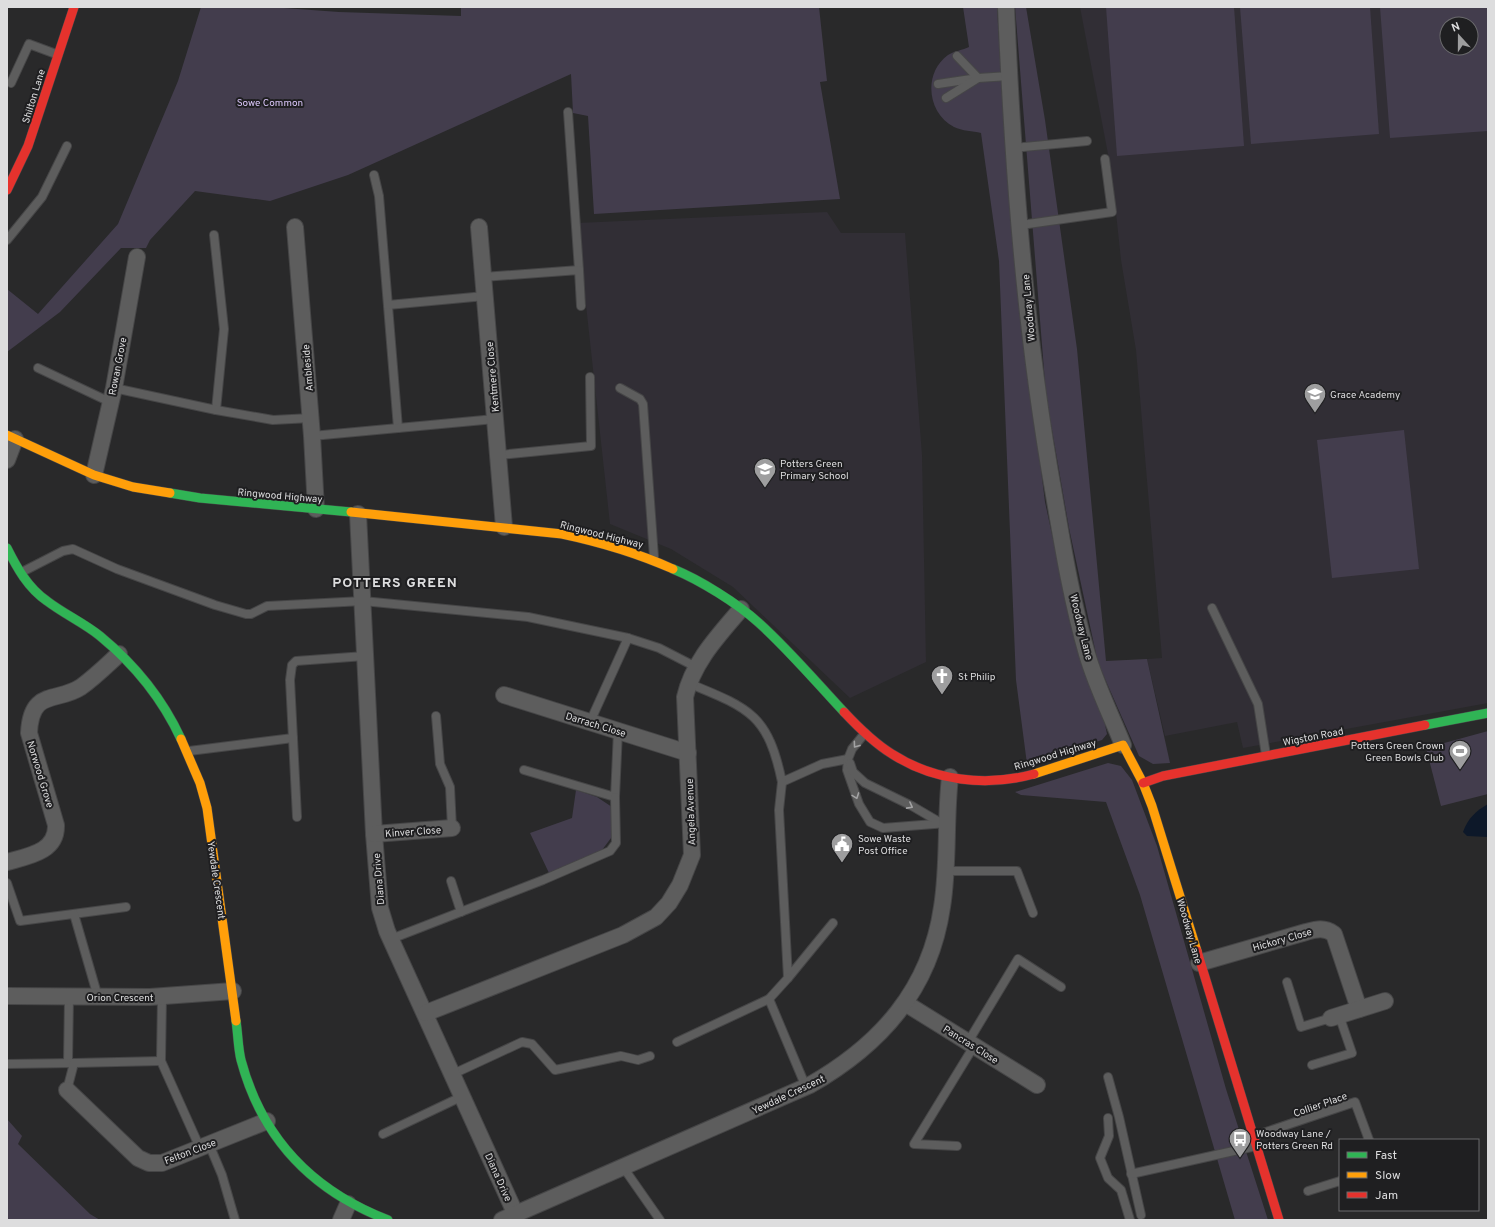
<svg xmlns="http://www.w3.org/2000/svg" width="1495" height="1227" viewBox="0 0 1495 1227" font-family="Overpass,sans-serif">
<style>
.built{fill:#312e35;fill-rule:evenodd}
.green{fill:#433d4d;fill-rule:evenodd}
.water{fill:#0d1829}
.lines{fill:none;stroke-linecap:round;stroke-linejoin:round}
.lane-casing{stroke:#464647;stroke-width:10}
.street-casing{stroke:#464647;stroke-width:18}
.fast-casing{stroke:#464647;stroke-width:10}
.slow-casing{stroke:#464647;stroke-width:10}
.jam-casing{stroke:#464647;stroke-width:10}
.lane{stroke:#5d5d5d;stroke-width:8}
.street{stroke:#5d5d5d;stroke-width:16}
.fast{stroke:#30b455;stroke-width:9}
.slow{stroke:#ff9f0a;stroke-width:9}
.jam{stroke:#e5322d;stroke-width:9}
.oneway{stroke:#a3a3a4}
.labels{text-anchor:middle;stroke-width:4;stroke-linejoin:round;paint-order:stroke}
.street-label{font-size:10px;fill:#ddddde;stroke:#1f1f21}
.park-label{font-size:10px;fill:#dbc7fb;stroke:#1f1f21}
.poi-label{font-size:10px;fill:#ddddde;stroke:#1f1f21;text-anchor:start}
.district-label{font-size:14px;font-weight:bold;letter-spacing:1px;fill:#ddddde;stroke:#1f1f21}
</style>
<rect width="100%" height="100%" fill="#29292a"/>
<g class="built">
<path d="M1080,7H1488V703L1243,748L1237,722L1165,736L1147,659L1162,658L1136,350L1121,260L1112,175ZM1447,24H1471V48H1447Z"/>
<polygon points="827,212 841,233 905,233 922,455 926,662 850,698 733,587 671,549 610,524 577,223"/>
</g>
<g class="green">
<polygon points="201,7 270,7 339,12 461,16 461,7 819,7 827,81 820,82 840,199 594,214 588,116 573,113 571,74 348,175 270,201 195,191 150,240 146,248 121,248 60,312 7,352 7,289 38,314 118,224 178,81"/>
<path d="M963,7H997L1002,94L1025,341L1045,502L1068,609L1103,715L1107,734L1102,740L1027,764L1016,680L999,261L981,133C973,131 962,131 954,127C927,113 923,73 948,55C954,51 963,50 969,47Z"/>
<polygon points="1015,7 1026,7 1045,120 1077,349 1106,661 1147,659 1170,763 1153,764 1139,756 1098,663 1069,528 1046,395"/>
<polygon points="1106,7 1234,7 1244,146 1117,156"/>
<polygon points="1240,7 1370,7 1379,134 1251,144"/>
<path d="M1380,7H1488V131L1390,138ZM1447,24H1471V48H1447Z"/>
<polygon points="1404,430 1419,569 1332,578 1317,440"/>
<polygon points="1488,731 1488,794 1441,806 1426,748"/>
<polygon points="1108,763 1121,766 1132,780 1157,846 1226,1089 1268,1220 1235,1220 1140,895 1106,802 1021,795 1015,792"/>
<polygon points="576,790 597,797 612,807 614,834 602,850 549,873 530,833 572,818"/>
<polygon points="7,1119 22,1136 18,1144 90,1214 100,1220 7,1220"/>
</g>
<path class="water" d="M1488,804V837L1467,836L1463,832C1468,818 1476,811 1488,804Z"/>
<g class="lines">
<g class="lane-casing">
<g id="lane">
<polyline points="11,83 29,44 56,54"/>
<polyline points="938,84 978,78 1009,76"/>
<polyline points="946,98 978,78 957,56"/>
<polyline points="568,112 579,270"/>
<polyline points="1014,148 1087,141"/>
<polyline points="374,175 379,196 398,428"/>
<polyline points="1021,225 1112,212 1105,159"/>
<polyline points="214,235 224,329 216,410"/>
<polyline points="7,240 42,197 67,146"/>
<polyline points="483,277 579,270 581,306"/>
<polyline points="388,305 485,296"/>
<polyline points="38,368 110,402"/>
<polyline points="114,388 216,410 273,420 311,418"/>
<polyline points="620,388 640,399 643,404 654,557"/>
<polyline points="312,436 495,419"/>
<polyline points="499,455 591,446 590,377"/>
<polyline points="22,572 63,551 73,549 117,569 215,605 246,614 251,614 267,606 363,601 528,617 628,638 659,648 696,667"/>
<polyline points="1212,608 1258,704 1266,755"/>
<path d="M688,683C749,708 768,714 782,782L822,764L848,759"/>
<polyline points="436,716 440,764 450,787 452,828"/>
<polyline points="590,722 628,638"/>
<polyline points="865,733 852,749 848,759 847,770 859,804 870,822 883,828 947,823"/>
<polyline points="189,751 293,738"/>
<polyline points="850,763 853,772 865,783 912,806 941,823"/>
<polyline points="524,770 615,797 618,731"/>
<polyline points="782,782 779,810 788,978 833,923"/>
<polyline points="297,817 290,680 292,665 296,661 365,656"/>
<polyline points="945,871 1017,871 1033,913"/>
<polyline points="451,881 461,912"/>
<polyline points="7,883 20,921 126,907"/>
<polyline points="74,914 98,997"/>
<polyline points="391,939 543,880 610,851 616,843 615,797"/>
<polyline points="1287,982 1301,1027 1331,1018"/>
<polyline points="162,996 161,1061 200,1148"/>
<polyline points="769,999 788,978"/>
<polyline points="677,1042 769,999 806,1087"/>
<polyline points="968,1042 1018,959 1061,987"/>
<polyline points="68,1063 69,997"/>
<polyline points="7,1064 74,1063"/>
<polyline points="1312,1065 1352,1053 1339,1015"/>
<polyline points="453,1074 522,1042 532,1044 555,1070 621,1056 638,1060 650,1056"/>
<polyline points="1108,1077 1119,1117 1141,1215"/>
<polyline points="67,1090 74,1063 161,1061"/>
<polyline points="1108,1118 1109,1136 1100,1158 1108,1178 1121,1190 1130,1220"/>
<polyline points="383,1134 463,1096"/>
<polyline points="1254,1136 1355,1102 1369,1140"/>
<polyline points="209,1144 222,1175 235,1220"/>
<polyline points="957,1146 914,1144 974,1046"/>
<polyline points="623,1167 660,1220"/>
<polyline points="1131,1174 1256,1146"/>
<polyline points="1308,1191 1340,1181"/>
</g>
</g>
<g class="street-casing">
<g id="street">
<path d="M1006,7C1013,170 1025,334 1054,495C1063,548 1072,602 1087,654C1096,685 1111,715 1123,745"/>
<polyline points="295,227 312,436 316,509"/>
<polyline points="479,227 504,527"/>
<polyline points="7,460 15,439"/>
<polyline points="94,475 114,388 137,257"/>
<polyline points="358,514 374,834 380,908 387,931 516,1215"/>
<polyline points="504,695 688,753"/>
<polyline points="374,834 452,828"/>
<path d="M7,862C28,856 57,852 56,825L29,733C31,688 57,703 81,687C95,677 107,665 119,654"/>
<path d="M1199,963L1306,932C1317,929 1324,927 1334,934L1359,1009"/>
<polyline points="7,996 150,997 233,991"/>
<polyline points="905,1003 1037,1085"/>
<path d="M426,1013L623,935L656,917L669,903L680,885L692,855L685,697C693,662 718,636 741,609"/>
<polyline points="1331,1018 1385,1001"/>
<polyline points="67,1090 138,1158 149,1163 162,1163 267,1121"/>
<polyline points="341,1220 348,1204"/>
<path d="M502,1220L810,1085C880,1045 930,990 942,907C949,864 945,820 950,777"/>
</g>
</g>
<g class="fast-casing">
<g id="fast">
<polyline points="170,493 200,498 351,512"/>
<path d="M7,548C17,568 28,588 47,601C64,614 84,623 100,636C134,664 163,700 181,739"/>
<path d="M673,569C700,580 737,603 759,623C789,650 816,682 844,712"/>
<polyline points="1425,725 1488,713"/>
<path d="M236,1021C238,1034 238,1048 241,1060C262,1139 313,1191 388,1220"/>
</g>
</g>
<g class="slow-casing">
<g id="slow">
<polyline points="7,435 94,475 133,487 170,493"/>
<path d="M351,512L562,534C600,542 637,553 673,569"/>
<polyline points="181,739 200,783 207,808 236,1021"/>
<polyline points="1034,774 1123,745 1143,783 1152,806 1197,951"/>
</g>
</g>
<g class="jam-casing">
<g id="jam">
<polyline points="7,190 28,146 74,7"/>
<path d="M844,712C858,727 874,743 892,754C934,781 986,787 1034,774"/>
<polyline points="1143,783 1163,776 1425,725"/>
<polyline points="1197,951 1279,1220"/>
</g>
</g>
<use href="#lane" class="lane"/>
<use href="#street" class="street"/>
<use href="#fast" class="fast"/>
<use href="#slow" class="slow"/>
<use href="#jam" class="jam"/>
</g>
<defs><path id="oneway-chevron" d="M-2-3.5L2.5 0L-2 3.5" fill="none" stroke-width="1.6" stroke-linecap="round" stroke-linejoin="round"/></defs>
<g class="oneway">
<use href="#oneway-chevron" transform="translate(856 745) rotate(126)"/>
<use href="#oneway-chevron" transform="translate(856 796) rotate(70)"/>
<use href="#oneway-chevron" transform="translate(910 806) rotate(28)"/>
</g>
<defs>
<g id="school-pin" transform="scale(1.15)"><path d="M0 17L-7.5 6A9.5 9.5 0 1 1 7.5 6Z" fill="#9e9e9f" stroke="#1f1f21"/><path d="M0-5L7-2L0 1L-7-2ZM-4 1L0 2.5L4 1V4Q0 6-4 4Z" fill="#fff"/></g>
<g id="church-pin" transform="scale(1.15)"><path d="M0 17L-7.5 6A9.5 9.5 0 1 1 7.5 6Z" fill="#9e9e9f" stroke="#1f1f21"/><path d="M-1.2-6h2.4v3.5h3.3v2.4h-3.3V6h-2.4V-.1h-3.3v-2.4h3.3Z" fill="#fff"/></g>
<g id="stadium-pin" transform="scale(1.15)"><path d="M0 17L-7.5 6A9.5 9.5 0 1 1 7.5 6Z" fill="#9e9e9f" stroke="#1f1f21"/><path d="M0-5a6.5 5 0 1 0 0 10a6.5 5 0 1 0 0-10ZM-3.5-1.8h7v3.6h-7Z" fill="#fff"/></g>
<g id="civic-pin" transform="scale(1.15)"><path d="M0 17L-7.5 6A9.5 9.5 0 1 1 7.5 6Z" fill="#9e9e9f" stroke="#1f1f21"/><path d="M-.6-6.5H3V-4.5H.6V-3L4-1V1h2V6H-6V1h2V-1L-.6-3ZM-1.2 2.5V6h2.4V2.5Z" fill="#fff"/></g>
<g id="bus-pin" transform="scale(1.15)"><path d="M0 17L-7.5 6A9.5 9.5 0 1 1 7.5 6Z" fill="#9e9e9f" stroke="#1f1f21"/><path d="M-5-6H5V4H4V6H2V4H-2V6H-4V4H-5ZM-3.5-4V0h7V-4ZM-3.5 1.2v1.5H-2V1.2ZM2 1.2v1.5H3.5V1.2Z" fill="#fff"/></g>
</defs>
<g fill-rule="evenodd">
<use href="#school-pin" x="1315" y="394"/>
<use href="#school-pin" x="765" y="469"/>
<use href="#church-pin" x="942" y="676"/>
<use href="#stadium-pin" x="1460" y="751"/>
<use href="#civic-pin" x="842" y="844"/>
<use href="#bus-pin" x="1240" y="1139"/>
</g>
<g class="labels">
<g class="street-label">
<text transform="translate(33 96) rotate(-73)" y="4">Shilton Lane</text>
<text transform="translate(1028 308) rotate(-95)" y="4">Woodway Lane</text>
<text transform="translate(117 366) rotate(-79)" y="4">Rowan Grove</text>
<text transform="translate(307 368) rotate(-95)" y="4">Ambleside</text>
<text transform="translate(492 377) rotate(-95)" y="4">Kentmere Close</text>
<text transform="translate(280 495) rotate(5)" y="4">Ringwood Highway</text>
<text transform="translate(602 534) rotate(14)" y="4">Ringwood Highway</text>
<text transform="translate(1082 627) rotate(76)" y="4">Woodway Lane</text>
<text transform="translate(596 724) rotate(17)" y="4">Darrach Close</text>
<text transform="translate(1313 736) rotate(-11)" y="4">Wigston Road</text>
<text transform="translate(1055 754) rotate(-17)" y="4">Ringwood Highway</text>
<text transform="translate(41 774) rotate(73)" y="4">Norwood Grove</text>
<text transform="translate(690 812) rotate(-92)" y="4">Angela Avenue</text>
<text transform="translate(413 831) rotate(-4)" y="4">Kinver Close</text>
<text transform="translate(378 879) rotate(-95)" y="4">Diana Drive</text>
<text transform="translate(217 880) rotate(82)" y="4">Yewdale Crescent</text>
<text transform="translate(1190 931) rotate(74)" y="4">Woodway Lane</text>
<text transform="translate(1282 939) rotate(-16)" y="4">Hickory Close</text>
<text x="120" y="1001">Orion Crescent</text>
<text transform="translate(971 1044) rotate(32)" y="4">Pancras Close</text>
<text transform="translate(788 1094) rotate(-25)" y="4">Yewdale Crescent</text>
<text transform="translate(1320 1104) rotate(-19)" y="4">Collier Place</text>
<text transform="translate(190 1151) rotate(-21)" y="4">Felton Close</text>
<text transform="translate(499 1177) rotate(66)" y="4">Diana Drive</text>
</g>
<g class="park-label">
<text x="270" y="106">Sowe Common</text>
</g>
<g class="poi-label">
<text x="1330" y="398">Grace Academy</text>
<text x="780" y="467">Potters Green<tspan x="780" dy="12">Primary School</tspan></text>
<text x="958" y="680">St Philip</text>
<text x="1444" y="749" text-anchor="end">Potters Green Crown<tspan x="1444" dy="12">Green Bowls Club</tspan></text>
<text x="858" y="842">Sowe Waste<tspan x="858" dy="12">Post Office</tspan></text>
<text x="1256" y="1137">Woodway Lane /<tspan x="1256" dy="12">Potters Green Rd</tspan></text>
</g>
<g class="district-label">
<text x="395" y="587">POTTERS GREEN</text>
</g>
</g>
<rect width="1495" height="1227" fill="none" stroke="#ddddde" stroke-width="16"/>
<rect x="1339" y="1139" width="140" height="72" fill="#1f1f21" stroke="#6b6b6d"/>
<rect x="1347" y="1152" width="20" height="6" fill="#30b455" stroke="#6b6b6d"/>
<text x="1375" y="1159" font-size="12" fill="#ddddde">Fast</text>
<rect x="1347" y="1172" width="20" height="6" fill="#ff9f0a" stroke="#6b6b6d"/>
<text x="1375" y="1179" font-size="12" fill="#ddddde">Slow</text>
<rect x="1347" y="1192" width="20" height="6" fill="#e5322d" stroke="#6b6b6d"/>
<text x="1375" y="1199" font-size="12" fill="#ddddde">Jam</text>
<g transform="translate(1459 36) rotate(339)"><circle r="19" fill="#1f1f21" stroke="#6b6b6d"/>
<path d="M0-3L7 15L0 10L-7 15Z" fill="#9e9e9f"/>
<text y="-6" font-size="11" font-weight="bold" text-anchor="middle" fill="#ddddde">N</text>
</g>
</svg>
